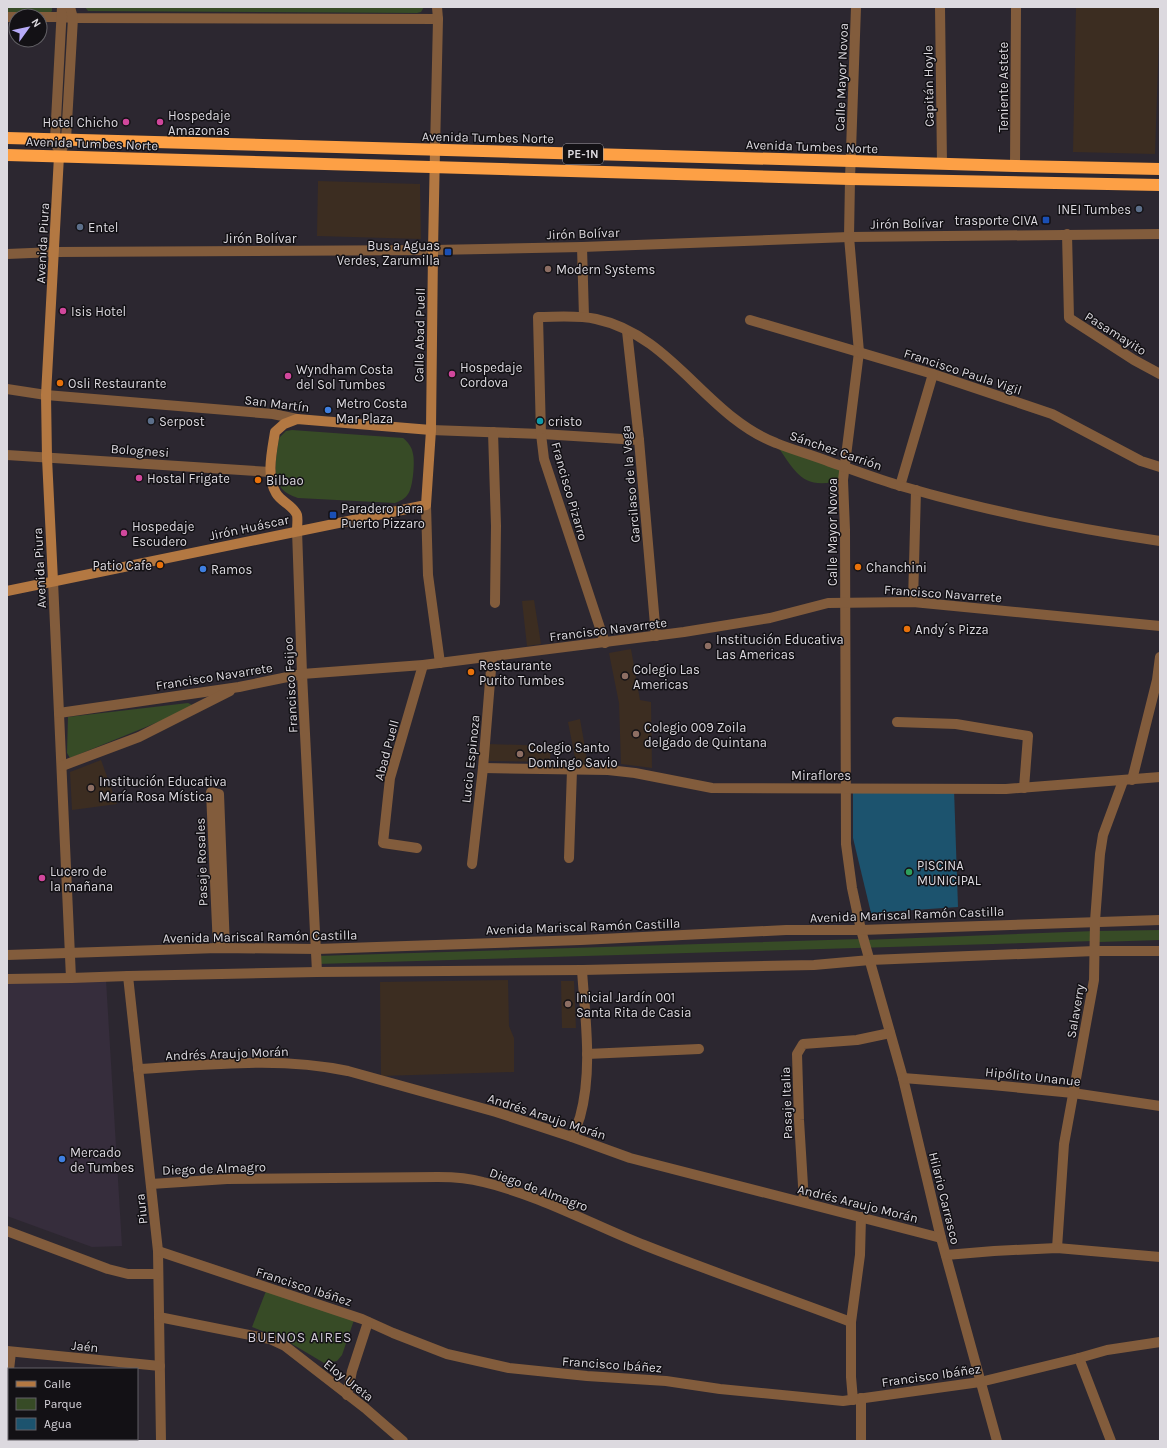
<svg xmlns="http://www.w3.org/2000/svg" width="1167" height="1448" viewBox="0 0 1167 1448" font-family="Karla,sans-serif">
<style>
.built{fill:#362d3c}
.education{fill:#3c2d21}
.green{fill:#374b26}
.water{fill:#1c536e}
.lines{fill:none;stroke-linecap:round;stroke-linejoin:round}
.street{stroke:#825c3c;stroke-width:10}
.secondary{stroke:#b37842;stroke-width:10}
.highway{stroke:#fda045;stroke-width:12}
.hotel-dot{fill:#d1479c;stroke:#131115;stroke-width:1.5}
.service-dot{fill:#5c6f8a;stroke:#131115;stroke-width:1.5}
.transit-dot{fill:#1a4fb4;stroke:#131115;stroke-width:1.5}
.education-dot{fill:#8d6e63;stroke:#131115;stroke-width:1.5}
.food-dot{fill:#e8710a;stroke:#131115;stroke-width:1.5}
.shop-dot{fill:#3f7fe0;stroke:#131115;stroke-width:1.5}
.culture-dot{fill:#0f9aa8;stroke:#131115;stroke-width:1.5}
.leisure-dot{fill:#2e9e5b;stroke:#131115;stroke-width:1.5}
.labels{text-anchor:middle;stroke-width:3;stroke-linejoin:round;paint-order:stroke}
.shield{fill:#131115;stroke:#a09da2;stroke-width:1}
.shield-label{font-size:12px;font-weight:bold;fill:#dcd9df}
.street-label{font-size:13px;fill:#dcd9df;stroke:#131115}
.poi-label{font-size:13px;fill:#dcd9df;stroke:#131115;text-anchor:start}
.neighbourhood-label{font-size:14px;letter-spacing:1px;fill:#d0c9d6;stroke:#131115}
</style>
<rect width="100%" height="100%" fill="#2c2730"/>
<polygon class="built" points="106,980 122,1246 92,1247 7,1216 7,981"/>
<g class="education">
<polygon points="1076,7 1160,7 1155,154 1073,152"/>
<polygon points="318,181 420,184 421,239 317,236"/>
<polygon points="534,600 541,644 527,646 522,601"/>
<polygon points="631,649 640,700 651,702 652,768 621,764 619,703 609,653"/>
<polygon points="580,719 588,765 577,768 568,722"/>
<polygon points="489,744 551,746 550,762 489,761"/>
<polygon points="101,760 117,804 72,810 70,772"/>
<polygon points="508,980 509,1026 514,1038 514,1072 381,1076 380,982"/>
<polygon points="561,981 574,981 576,1028 562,1028"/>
</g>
<g class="green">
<polygon points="7,7 52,7 52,11 49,14 7,13"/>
<polygon points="85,7 424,7 421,12 417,13 88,11"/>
<path d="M292,430L403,438C408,442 412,447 413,454C415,462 413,488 408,494C405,499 400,501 395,503L298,498C267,489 276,462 279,438L286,431Z"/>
<path d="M775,443L846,467L843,480C801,491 797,473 775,443Z"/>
<polygon points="188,703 192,705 190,709 70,758 67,753 68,717"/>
<polygon points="1160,930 1160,940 1099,942 1099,931"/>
<polygon points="1095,931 1095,941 317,964 317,956 861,939 864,940"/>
<polygon points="266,1291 354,1320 342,1355 337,1361 324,1363 287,1341 252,1327"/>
</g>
<polygon class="water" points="853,788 954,789 958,907 871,913 853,838"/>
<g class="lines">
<g class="street">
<polyline points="856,7 850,179 849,237 859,352 843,480 845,530 846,844 852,888 861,930 903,1078 941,1238 997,1441"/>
<polyline points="940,7 942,164"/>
<polyline points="7,17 16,17"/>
<polyline points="40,17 61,17 73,18 438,19"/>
<polyline points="57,147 55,139 62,7"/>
<polyline points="435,150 438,19 437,7"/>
<polyline points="59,156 66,140 73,18 70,7"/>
<polyline points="1015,166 1016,7"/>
<polyline points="1067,234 1069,318 1134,360 1160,374"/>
<polyline points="582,247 584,317"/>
<polyline points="7,254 55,252 433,250 582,247 849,237 1160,234"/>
<polyline points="750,320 933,374 1052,414 1141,461 1160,467"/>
<polyline points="627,331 639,440 656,636"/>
<polyline points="7,389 46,395 273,414 297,419"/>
<polyline points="431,430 541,434 639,440"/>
<polyline points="493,432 496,526 495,603"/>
<polyline points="7,455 270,472"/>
<polyline points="900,486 933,374"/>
<polyline points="426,505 428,575 440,663"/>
<polyline points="297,530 302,674 317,972"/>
<polyline points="53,581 71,978"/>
<polyline points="913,602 916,490"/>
<path d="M605,643L544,459L541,434L538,317C557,317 578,315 596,319C672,335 706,416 776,443C793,450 812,455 830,462C854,470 877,479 901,486C986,511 1073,528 1160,541"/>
<polyline points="59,713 239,687 302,674 423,665 684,632 770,618 828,603 913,602 1160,626"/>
<polyline points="897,722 956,724 1028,736 1024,788"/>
<polyline points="62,766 139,737 230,691"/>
<polyline points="483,768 608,770 635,773 712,788 1006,789 1160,777"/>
<polyline points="1132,780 1157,680 1160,657"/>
<polyline points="417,848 383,843 390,778 423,665"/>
<polyline points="569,858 572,770"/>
<polyline points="472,864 483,768 492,657"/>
<polyline points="218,948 211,792 219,794 225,948"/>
<polyline points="7,955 218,948 317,949 581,940 786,930 861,930 1160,920"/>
<polyline points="128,976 158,1251 161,1441"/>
<polyline points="7,979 71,978 128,976 317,972 582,970 814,965 870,960 1095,951 1160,951"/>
<polyline points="587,1054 699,1049"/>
<path d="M138,1069C208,1065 279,1056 348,1071L496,1112L572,1137L630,1158L941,1238"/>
<polyline points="903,1078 992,1085 1073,1093 1160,1106"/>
<path d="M572,1137C575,1130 578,1123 580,1117C593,1070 585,1017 582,970"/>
<path d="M151,1184L227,1179L438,1177C453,1177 469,1178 483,1182C539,1195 591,1224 644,1245C712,1272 782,1296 851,1322"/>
<polyline points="804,1202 799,1120 797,1054 803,1044 857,1040 890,1033"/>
<polyline points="7,1231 108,1269 128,1274 158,1274"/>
<polyline points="1057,1248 1064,1144 1094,980 1095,921 1100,854 1103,835 1123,781"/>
<polyline points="158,1251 362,1319 393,1333 447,1354 509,1368 587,1376 666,1381 720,1389 843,1401 980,1382 1079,1358 1107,1350 1160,1342"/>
<polyline points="946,1255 994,1251 1057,1248 1160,1257"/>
<polyline points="159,1317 270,1339 285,1346 365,1408 403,1441"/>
<polyline points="7,1351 160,1366"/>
<polyline points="1079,1358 1111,1441"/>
<polyline points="7,1388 11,1352"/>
<polyline points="347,1395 352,1371 368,1322"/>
<polyline points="861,1398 861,1441"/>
<polyline points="853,1400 851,1377 851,1322 860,1255 861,1217"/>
</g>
<g class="secondary">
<path d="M297,530C297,526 298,520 297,515C293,505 281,502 276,493C266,476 272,451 275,432L284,424L297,419L431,430"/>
<polyline points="53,581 47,458 46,395 59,156"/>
<polyline points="7,591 426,505 431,430 433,250 435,150"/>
</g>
<g class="highway">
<polyline points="7,138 851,161 1015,166 1160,169"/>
<polyline points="7,155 850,179 1160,185"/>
</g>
</g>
<g class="hotel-dot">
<circle cx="126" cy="122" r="4"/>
<circle cx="160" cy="122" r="4"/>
<circle cx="63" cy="311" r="4"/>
<circle cx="452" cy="374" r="4"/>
<circle cx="288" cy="376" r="4"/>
<circle cx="139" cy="478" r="4"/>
<circle cx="124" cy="533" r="4"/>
<circle cx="42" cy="878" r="4"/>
</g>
<g class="service-dot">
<circle cx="1139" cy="209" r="4"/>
<circle cx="80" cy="227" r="4"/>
<circle cx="151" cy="421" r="4"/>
</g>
<g class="transit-dot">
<rect x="1042" y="216" width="8" height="8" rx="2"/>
<rect x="444" y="248" width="8" height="8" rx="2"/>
<rect x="329" y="511" width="8" height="8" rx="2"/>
</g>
<g class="education-dot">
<circle cx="548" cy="269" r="4"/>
<circle cx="708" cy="646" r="4"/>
<circle cx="625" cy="676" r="4"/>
<circle cx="636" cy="734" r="4"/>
<circle cx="520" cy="754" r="4"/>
<circle cx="91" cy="788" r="4"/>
<circle cx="568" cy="1004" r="4"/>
</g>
<g class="food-dot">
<circle cx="60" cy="383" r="4"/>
<circle cx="258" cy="480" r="4"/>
<circle cx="160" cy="565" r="4"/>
<circle cx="858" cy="567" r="4"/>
<circle cx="907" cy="629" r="4"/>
<circle cx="471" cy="672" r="4"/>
</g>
<g class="shop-dot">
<circle cx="328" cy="410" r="4"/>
<circle cx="203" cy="569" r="4"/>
<circle cx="62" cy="1159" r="4"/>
</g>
<circle class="culture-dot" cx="540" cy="421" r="4"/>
<circle class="leisure-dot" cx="909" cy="872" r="4"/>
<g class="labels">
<rect class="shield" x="563" y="144" width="40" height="20" rx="3"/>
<g class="shield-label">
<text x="583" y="158">PE-1N</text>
</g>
<g class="street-label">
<text transform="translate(841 77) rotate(-88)" y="5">Calle Mayor Novoa</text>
<text transform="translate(928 86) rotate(-91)" y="5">Capitán Hoyle</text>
<text transform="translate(1003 87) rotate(-90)" y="5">Teniente Astete</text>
<text transform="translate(488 137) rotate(1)" y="5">Avenida Tumbes Norte</text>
<text transform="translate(92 143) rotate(2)" y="5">Avenida Tumbes Norte</text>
<text transform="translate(812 146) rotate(2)" y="5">Avenida Tumbes Norte</text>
<text transform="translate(907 223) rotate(-1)" y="5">Jirón Bolívar</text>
<text transform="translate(583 233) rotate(-2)" y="5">Jirón Bolívar</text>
<text x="260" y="243">Jirón Bolívar</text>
<text transform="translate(42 243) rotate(-87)" y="5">Avenida Piura</text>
<text transform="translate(1116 333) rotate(32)" y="5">Pasamayito</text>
<text transform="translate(419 335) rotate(-89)" y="5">Calle Abad Puell</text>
<text transform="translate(963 371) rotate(18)" y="5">Francisco Paula Vigil</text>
<text transform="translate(277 403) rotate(7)" y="5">San Martín</text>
<text transform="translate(140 450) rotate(4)" y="5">Bolognesi</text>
<text transform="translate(836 450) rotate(19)" y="5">Sánchez Carrión</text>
<text transform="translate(630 484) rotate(-95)" y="5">Garcilaso de la Vega</text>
<text transform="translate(570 491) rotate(74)" y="5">Francisco Pizarro</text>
<text transform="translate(249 527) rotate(-12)" y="5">Jirón Huáscar</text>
<text transform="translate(832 532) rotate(-90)" y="5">Calle Mayor Novoa</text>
<text transform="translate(39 568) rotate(-93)" y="5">Avenida Piura</text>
<text transform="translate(943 593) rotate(4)" y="5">Francisco Navarrete</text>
<text transform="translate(608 629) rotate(-7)" y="5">Francisco Navarrete</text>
<text transform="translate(214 676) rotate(-9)" y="5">Francisco Navarrete</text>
<text transform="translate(290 685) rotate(-93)" y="5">Francisco Feijoo</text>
<text transform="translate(386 750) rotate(-75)" y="5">Abad Puell</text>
<text transform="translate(470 759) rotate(-84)" y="5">Lucio Espinoza</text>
<text x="821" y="780">Miraflores</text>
<text transform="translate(201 862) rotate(-92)" y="5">Pasaje Rosales</text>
<text transform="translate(907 914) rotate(-2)" y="5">Avenida Mariscal Ramón Castilla</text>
<text transform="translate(583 926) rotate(-2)" y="5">Avenida Mariscal Ramón Castilla</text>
<text transform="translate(260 936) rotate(-1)" y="5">Avenida Mariscal Ramón Castilla</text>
<text transform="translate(1075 1011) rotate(-80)" y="5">Salaverry</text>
<text transform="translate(227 1053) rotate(-2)" y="5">Andrés Araujo Morán</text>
<text transform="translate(1033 1076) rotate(6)" y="5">Hipólito Unanue</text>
<text transform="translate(786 1103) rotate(-92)" y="5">Pasaje Italia</text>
<text transform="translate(547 1116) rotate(18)" y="5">Andrés Araujo Morán</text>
<text transform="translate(214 1168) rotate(-2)" y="5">Diego de Almagro</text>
<text transform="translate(539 1189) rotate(20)" y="5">Diego de Almagro</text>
<text transform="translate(945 1198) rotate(76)" y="5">Hilario Carrasco</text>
<text transform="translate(858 1203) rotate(14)" y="5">Andrés Araujo Morán</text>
<text transform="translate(141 1209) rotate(-96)" y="5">Piura</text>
<text transform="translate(304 1286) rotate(18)" y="5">Francisco Ibáñez</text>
<text transform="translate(85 1346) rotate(6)" y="5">Jaén</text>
<text transform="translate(612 1364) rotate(4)" y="5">Francisco Ibáñez</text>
<text transform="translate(931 1375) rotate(-8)" y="5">Francisco Ibáñez</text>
<text transform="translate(349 1380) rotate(38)" y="5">Eloy Ureta</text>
</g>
<g class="poi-label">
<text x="168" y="120">Hospedaje<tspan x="168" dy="15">Amazonas</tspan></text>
<text x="118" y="127" text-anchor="end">Hotel Chicho</text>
<text x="1131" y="214" text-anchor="end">INEI Tumbes</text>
<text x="1038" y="225" text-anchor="end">trasporte CIVA</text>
<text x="88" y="232">Entel</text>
<text x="440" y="250" text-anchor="end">Bus a Aguas<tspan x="440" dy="15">Verdes, Zarumilla</tspan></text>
<text x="556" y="274">Modern Systems</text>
<text x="71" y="316">Isis Hotel</text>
<text x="460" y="372">Hospedaje<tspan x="460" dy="15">Cordova</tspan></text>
<text x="296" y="374">Wyndham Costa<tspan x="296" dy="15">del Sol Tumbes</tspan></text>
<text x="68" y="388">Osli Restaurante</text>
<text x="336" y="408">Metro Costa<tspan x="336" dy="15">Mar Plaza</tspan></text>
<text x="159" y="426">Serpost</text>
<text x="548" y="426">cristo</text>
<text x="147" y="483">Hostal Frigate</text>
<text x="266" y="485">Bilbao</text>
<text x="341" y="513">Paradero para<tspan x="341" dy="15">Puerto Pizzaro</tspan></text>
<text x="132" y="531">Hospedaje<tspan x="132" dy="15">Escudero</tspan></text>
<text x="152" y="570" text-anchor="end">Patio Cafe</text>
<text x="866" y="572">Chanchini</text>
<text x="211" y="574">Ramos</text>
<text x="915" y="634">Andy´s Pizza</text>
<text x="716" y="644">Institución Educativa<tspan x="716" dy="15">Las Americas</tspan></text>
<text x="479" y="670">Restaurante<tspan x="479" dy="15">Purito Tumbes</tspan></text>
<text x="633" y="674">Colegio Las<tspan x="633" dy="15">Americas</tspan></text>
<text x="644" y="732">Colegio 009 Zoila<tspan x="644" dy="15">delgado de Quintana</tspan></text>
<text x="528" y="752">Colegio Santo<tspan x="528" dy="15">Domingo Savio</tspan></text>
<text x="99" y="786">Institución Educativa<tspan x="99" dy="15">María Rosa Mística</tspan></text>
<text x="917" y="870">PISCINA<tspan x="917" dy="15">MUNICIPAL</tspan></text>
<text x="50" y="876">Lucero de<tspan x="50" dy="15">la mañana</tspan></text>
<text x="576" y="1002">Inicial Jardín 001<tspan x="576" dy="15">Santa Rita de Casia</tspan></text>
<text x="70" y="1157">Mercado<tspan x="70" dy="15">de Tumbes</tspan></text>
</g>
<g class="neighbourhood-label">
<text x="300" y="1342">BUENOS AIRES</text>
</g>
</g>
<rect width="1167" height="1448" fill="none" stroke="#dcd9df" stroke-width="16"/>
<rect x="8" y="1368" width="130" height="72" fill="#131115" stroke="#636166"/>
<rect x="16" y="1381" width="20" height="6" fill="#b37842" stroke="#636166"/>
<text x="44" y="1388" font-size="12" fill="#dcd9df">Calle</text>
<rect x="16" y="1398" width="20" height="12" fill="#374b26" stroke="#636166"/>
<text x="44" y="1408" font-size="12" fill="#dcd9df">Parque</text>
<rect x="16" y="1418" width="20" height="12" fill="#1c536e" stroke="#636166"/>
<text x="44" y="1428" font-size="12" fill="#dcd9df">Agua</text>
<g transform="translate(28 28) rotate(57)"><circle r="19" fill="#131115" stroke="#636166"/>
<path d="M0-3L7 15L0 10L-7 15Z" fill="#b7abf8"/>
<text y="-6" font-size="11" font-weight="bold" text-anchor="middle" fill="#dcd9df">N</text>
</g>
</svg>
